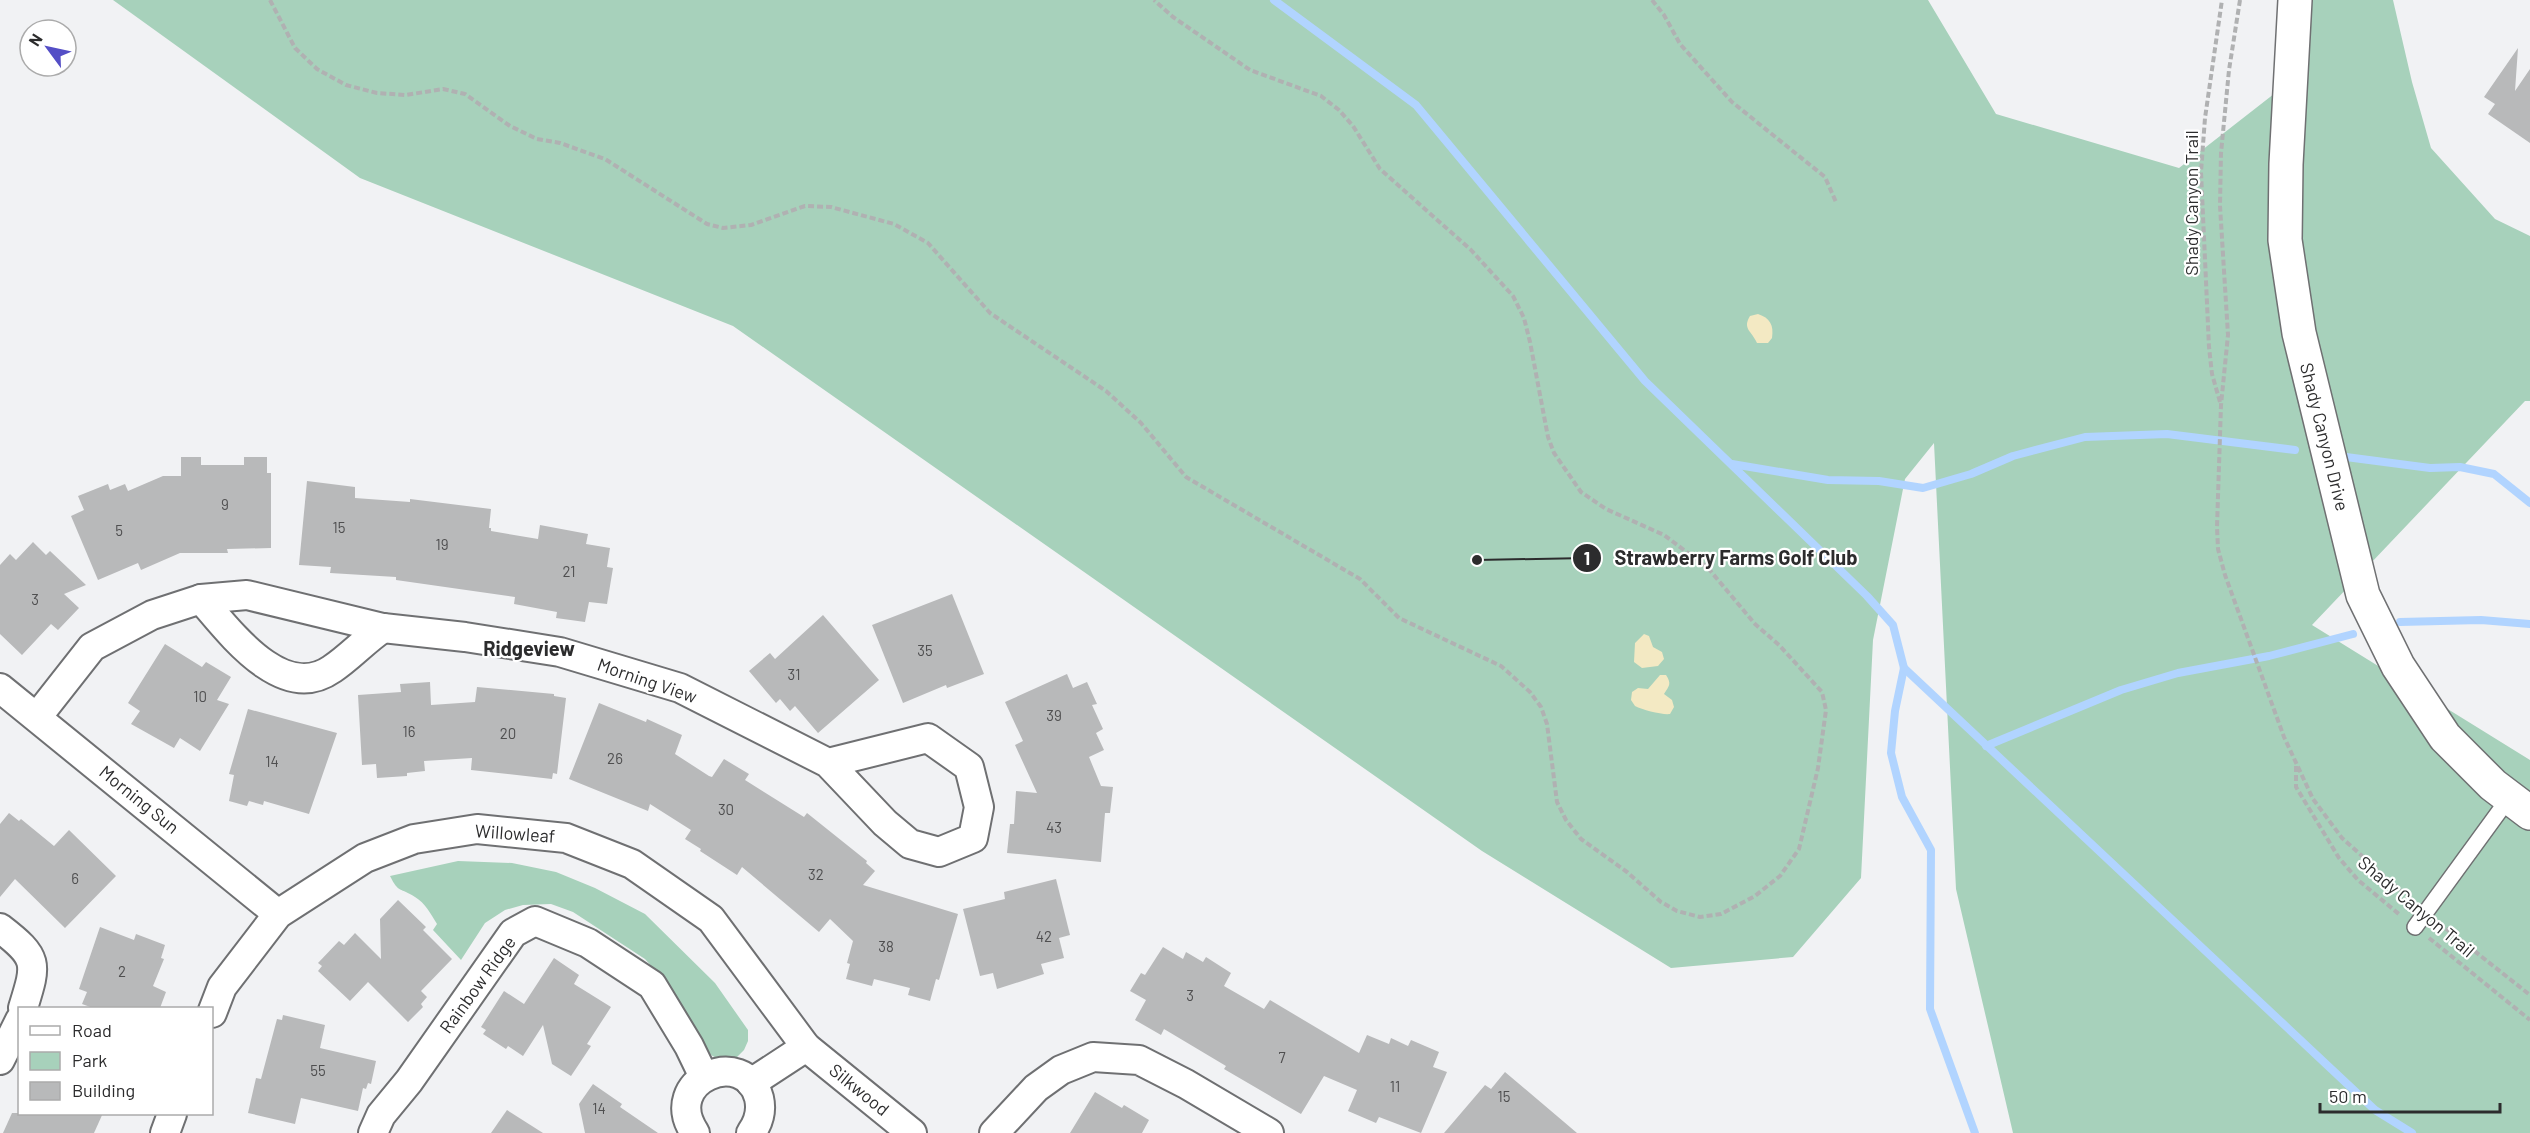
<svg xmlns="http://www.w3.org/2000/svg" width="2530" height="1133" viewBox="0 0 2530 1133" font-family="Barlow,sans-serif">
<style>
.green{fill:#a7d1bb}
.sand{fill:#f3e9c3}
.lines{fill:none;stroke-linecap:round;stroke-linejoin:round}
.stream{stroke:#b1d4ff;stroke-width:8}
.building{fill:#b8b9ba}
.service-casing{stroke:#6f7072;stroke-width:18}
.minor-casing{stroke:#6f7072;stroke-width:32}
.tertiary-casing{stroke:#6f7072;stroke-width:36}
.path{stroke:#b0b1b2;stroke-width:4;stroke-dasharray:6 3;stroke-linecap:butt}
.service{stroke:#fff;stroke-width:15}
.minor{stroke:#fff;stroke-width:28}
.tertiary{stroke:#fff;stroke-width:33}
.labels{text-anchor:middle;stroke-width:4.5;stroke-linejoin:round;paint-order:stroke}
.number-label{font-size:15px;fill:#4f4f50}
.street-label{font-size:18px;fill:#2c2c2d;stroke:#fff}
.neighbourhood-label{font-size:20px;font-weight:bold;fill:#2c2c2d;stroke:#fff}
.leader{fill:none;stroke:#2c2c2d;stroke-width:2}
.callout-dot{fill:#2c2c2d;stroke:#fff;stroke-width:2}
.mark-label{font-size:18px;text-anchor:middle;font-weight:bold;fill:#fff}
.callout-label{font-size:20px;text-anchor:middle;font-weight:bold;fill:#2c2c2d;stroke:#fff;stroke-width:4.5;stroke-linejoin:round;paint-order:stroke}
</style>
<rect width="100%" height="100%" fill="#f1f2f4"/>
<g class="green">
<polygon points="113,0 1928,0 1996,114 2179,168 2288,83 2293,0 2393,0 2412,82 2431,148 2495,219 2530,236 2530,401 2525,401 2312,625 2530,760 2530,1133 2013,1133 1956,889 1934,443 1905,479 1873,640 1861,878 1793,957 1671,968 1482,851 733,326 360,178"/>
<path d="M458,861L512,863L556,872L595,888L645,914L715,983L748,1030V1041L744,1050L735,1059L722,1061L711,1055L670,987L645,959L573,912L551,904L523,905L505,910L485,923L461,960L433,930L437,924C431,914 425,903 415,897C400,887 399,894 390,876Z"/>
</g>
<g class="sand">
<path d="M1758,314C1770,318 1774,325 1772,338L1768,343H1757C1752,331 1742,329 1750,316Z"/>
<polygon points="1644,634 1649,636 1653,647 1662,652 1664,659 1658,666 1642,668 1634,662 1635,643"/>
<path d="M1660,675H1666C1672,684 1669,686 1664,694L1672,700L1674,707L1670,714C1662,715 1643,710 1635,706L1631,700L1632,692L1638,688L1648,689Z"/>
</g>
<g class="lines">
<g class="stream">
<polyline points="1274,0 1416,105 1645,381 1867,596 1893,625 1904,668 1895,711 1891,753 1902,797 1931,850 1930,1009 1975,1133"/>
<polyline points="2346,457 2430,468 2460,467 2494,474 2530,503"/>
<polyline points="1732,464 1828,480 1879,481 1923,488 1971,474 2013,456 2085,437 2167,434 2295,450"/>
<polyline points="2400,622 2481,620 2530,624"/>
<polyline points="1904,668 2375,1110 2412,1133"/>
<polyline points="1986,746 2121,690 2178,673 2269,656 2353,634"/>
</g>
</g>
<g class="building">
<polygon points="2518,48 2515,91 2530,69 2530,143 2488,114 2495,104 2484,97"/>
<polygon points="181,457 201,457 201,465 244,465 244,457 267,457 267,473 271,473 271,548 227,549 228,553 180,553 141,570 138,563 98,580 71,516 84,510 78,496 108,484 110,490 125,484 128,491 163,476 181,476"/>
<polygon points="307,481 355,487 355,498 410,502 410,499 491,509 489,528 491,528 491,531 538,539 540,525 588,534 586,544 610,548 607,567 613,568 607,604 589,602 585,622 556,618 557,612 514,604 515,597 396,580 396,577 330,573 331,567 299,565"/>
<polygon points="33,542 46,555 50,551 86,585 64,594 79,608 58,630 51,624 22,655 0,634 0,565 10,554 16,560"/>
<polygon points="952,594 984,674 947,688 946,685 903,703 872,625"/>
<polygon points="823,615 879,680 818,733 795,706 790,711 780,699 776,703 749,671 770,653 775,659"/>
<polygon points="165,644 202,667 206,662 231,677 217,700 229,704 200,751 180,738 174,748 131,724 140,711 128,703"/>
<polygon points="1067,674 1073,688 1087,682 1097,704 1092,705 1103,729 1096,733 1104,750 1089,757 1101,786 1113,787 1110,813 1105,813 1101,862 1007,853 1010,824 1014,824 1016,791 1037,793 1015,745 1023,741 1005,702"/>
<polygon points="430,682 431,705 475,702 477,687 554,694 554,696 566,698 557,774 553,773 552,779 471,770 472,758 424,761 425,771 407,773 407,776 377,778 376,764 362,765 358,695 401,692 400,684"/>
<polygon points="599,703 646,722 647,719 682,735 675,754 709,776 712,777 724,759 749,774 745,780 804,817 807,813 867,861 866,863 875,871 863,885 958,914 939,980 936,979 930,1001 908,995 910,988 874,979 872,986 846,979 850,964 847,963 853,941 830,919 819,932 742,867 737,875 700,851 701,849 685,839 691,830 650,804 648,811 569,779"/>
<polygon points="248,709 337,733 309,814 264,801 263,805 249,801 247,806 229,801 234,775 229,774"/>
<polygon points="9,813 19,821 21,819 54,846 69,830 116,876 65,928 15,879 0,897 0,824"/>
<polygon points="1056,879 1070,935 1059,938 1064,958 1041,964 1044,974 997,989 993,973 980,976 963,909 1005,899 1004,892"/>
<polygon points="398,900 426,927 423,930 452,959 421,991 427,997 421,1004 423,1007 408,1022 368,982 350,1001 318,971 322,966 318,963 339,941 344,945 355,933 381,959 380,919"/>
<polygon points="100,927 134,940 136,934 165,945 161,958 164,959 153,986 166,992 160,1008 93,1008 82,1004 87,992 79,989"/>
<polygon points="1163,947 1183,959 1186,952 1203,962 1206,957 1231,973 1224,986 1264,1009 1270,1000 1359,1053 1367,1035 1389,1044 1391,1038 1408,1046 1411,1040 1439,1052 1433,1067 1447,1072 1421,1133 1379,1117 1376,1123 1348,1111 1357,1090 1324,1076 1301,1114 1224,1069 1226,1066 1164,1029 1161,1035 1135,1020 1146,1000 1130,991 1141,973 1145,975"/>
<polygon points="554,958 579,975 574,984 611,1007 587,1044 591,1046 571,1076 552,1064 543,1025 523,1056 508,1046 506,1049 483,1034 486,1030 481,1027 504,991 524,1004"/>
<polygon points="283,1015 325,1025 320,1048 376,1061 371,1084 368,1083 366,1089 363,1088 358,1111 301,1098 295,1124 248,1113 256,1078 261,1079 277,1019 282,1020"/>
<polygon points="1505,1072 1577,1133 1444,1133 1485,1085 1491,1089"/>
<polygon points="593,1084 622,1104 620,1107 658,1133 585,1133 579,1104"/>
<polygon points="1095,1092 1122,1108 1124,1105 1149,1120 1142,1133 1070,1133"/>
<polygon points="507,1110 543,1133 491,1133"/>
<polygon points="12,1113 103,1113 94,1133 3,1133"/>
</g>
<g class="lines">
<g class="service-casing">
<polyline id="service" points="2415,927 2509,798"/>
</g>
<g class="minor-casing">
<g id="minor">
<path d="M201,599C229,631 282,704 332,669C350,657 365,640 383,628"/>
<polyline points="0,688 278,914"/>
<polyline points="37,717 92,647 152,615 201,599 247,595 383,628 465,637 560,652 680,688 828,763 885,823 910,844 939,852 973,838 979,807 969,767 928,738 828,763"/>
<path d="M0,928C39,958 37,963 23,1008"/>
<polyline points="212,1013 222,987 278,914 365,858 414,839 477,829 566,838 632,864 711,919 806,1047 912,1133"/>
<polyline points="0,1060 20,1020"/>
<polyline points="751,1083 806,1047"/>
<polyline points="165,1133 172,1114"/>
<polyline points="373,1133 381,1115 409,1081 513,933 535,921 588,943 652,985 689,1046 704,1077"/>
<path d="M695,1133C659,1080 745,1045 759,1098C762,1111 759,1122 751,1133"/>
<polyline points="994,1133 1036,1088 1061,1070 1093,1057 1139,1060 1186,1084 1269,1133"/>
</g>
</g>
<g class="tertiary-casing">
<polyline id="tertiary" points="2295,0 2286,164 2285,240 2299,333 2363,595 2398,666 2445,737 2493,785 2530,813"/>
</g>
<g class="path">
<polyline points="270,0 295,48 317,69 346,85 377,93 406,95 443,89 465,94 510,126 537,139 560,143 605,159 707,224 723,228 751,225 805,206 831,207 894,224 928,243 990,313 1106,391 1141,423 1186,477 1360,579 1399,618 1501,666 1530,692 1541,707 1547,724 1557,802 1566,820 1581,839 1627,872 1661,902 1677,911 1700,917 1721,914 1755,896 1780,876 1799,849 1818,768 1826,710 1822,692 1779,645 1755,624 1708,568 1664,535 1606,509 1581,492 1554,453 1548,437 1530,342 1524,318 1513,296 1471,250 1380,169 1353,126 1339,110 1321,96 1250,70 1173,17 1154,0"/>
<polyline points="1652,0 1664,15 1680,44 1732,102 1825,177 1836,202"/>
<polyline points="2240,0 2229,70 2221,153 2220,206 2228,335 2221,405 2217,527 2218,549 2225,575 2284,737 2313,799 2342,838 2412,901"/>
<polyline points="2220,402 2212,374 2209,347 2201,172 2205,118 2222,0"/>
<polyline points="2296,766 2296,787 2339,858 2358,880 2400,915"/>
<polyline points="2439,923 2530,995"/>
<polyline points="2429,938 2530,1020"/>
</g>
<use href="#service" class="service"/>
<use href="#minor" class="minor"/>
<use href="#tertiary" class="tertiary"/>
</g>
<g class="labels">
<g class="number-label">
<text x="225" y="510">9</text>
<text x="339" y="533">15</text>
<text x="119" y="536">5</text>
<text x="442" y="550">19</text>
<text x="569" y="577">21</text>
<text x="35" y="605">3</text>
<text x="925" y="656">35</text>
<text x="794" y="680">31</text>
<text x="200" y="702">10</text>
<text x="1054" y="721">39</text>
<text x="409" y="737">16</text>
<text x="508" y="739">20</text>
<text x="615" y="764">26</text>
<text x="272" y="767">14</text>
<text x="726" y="815">30</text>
<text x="1054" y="833">43</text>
<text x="816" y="880">32</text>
<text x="75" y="884">6</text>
<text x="1044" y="942">42</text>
<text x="886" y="952">38</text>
<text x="122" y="977">2</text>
<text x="1190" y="1001">3</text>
<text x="1282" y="1063">7</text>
<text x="318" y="1076">55</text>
<text x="1395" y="1092">11</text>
<text x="1504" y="1102">15</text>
<text x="599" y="1114">14</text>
</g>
<g class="street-label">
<text transform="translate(2192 203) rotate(-90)" y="6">Shady Canyon Trail</text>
<text transform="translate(2324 437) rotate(76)" y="6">Shady Canyon Drive</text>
<text transform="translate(647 681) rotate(19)" y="6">Morning View</text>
<text transform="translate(139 800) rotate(39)" y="6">Morning Sun</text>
<text transform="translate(515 834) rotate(4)" y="6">Willowleaf</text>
<text transform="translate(2416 907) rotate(40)" y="6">Shady Canyon Trail</text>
<text transform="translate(478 985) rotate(-54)" y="6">Rainbow Ridge</text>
<text transform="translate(859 1090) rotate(39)" y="6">Silkwood</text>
</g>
<g class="neighbourhood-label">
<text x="529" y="656">Ridgeview</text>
</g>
</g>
<path class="leader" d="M1477 560L1587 558"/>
<g class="callout-dot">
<circle cx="1477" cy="560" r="6"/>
<circle cx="1587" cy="558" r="15"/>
</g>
<g class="mark-label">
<text x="1587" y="565">1</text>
</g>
<g class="callout-label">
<text x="1736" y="565">Strawberry Farms Golf Club</text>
</g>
<rect x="18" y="1007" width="195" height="108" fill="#ffffff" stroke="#ababab" stroke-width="1.5"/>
<rect x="30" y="1026" width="30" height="9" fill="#ffffff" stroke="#ababab" stroke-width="1.5"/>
<text x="72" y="1037" font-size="18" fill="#2c2c2d">Road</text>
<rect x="30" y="1052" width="30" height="18" fill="#a7d1bb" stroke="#ababab" stroke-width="1.5"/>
<text x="72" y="1067" font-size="18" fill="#2c2c2d">Park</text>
<rect x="30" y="1082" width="30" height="18" fill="#b8b9ba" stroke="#ababab" stroke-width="1.5"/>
<text x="72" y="1097" font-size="18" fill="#2c2c2d">Building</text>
<g transform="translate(48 48) rotate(303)"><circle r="28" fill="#ffffff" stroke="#ababab" stroke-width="1.5"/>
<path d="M0-4.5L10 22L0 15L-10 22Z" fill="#544ec6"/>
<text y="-9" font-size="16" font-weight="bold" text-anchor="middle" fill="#2c2c2d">N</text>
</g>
<path d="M2320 1103v9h180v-9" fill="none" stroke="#2c2c2d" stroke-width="3"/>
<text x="2329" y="1103" font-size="18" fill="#2c2c2d" stroke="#ffffff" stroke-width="4.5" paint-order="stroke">50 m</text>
</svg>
